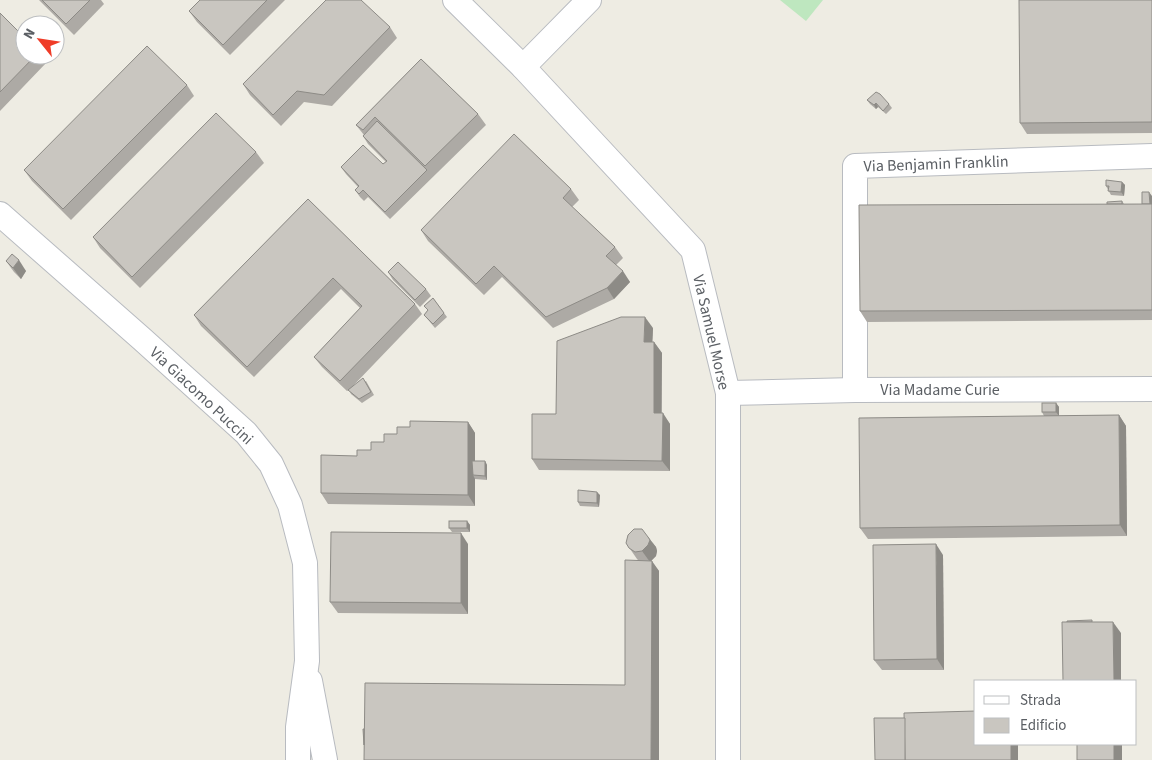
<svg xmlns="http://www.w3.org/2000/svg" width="1152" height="760" viewBox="0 0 1152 760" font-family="'Source Sans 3',sans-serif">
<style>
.green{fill:#bee7bf}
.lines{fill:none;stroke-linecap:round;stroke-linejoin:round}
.minor-casing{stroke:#b8bbc0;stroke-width:26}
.minor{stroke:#fff;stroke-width:24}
.wall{fill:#adaaa5}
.shaded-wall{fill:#8d8b86}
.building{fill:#c9c6c0;stroke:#8d8b86}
.labels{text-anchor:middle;stroke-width:4;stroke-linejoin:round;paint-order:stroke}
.street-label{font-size:16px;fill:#5b5f64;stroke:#fff}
</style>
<rect width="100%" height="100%" fill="#eeece3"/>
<polygon class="green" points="780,0 823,0 806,21"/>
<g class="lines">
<g class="minor-casing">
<g id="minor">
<polyline points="455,0 523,67 693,250 728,393 728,760"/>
<polyline points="523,67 589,0"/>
<polyline points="0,214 142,339 246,433 271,464 290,505 305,563 307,661 298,727 298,760"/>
<polyline points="855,390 855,166 1152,156"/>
<polyline points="728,393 855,390 1152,389"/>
<polyline points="310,681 325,760"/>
</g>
</g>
<use href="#minor" class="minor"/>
</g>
<g class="wall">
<polygon points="39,0 101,0 104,4 74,35"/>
<polygon points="200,0 285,0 230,55 197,22 189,11"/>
<polygon points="1152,0 1152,133 1027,134 1020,123"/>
<polygon points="0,13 25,55 42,55 47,62 0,111"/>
<polygon points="390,27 397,38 332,106 304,102 281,126 250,95 243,84"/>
<polygon points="421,59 478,114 486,125 390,219 368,197 364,201 360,197 355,190 358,187 346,174 341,167 383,164 386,162 368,144 363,136 364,135 356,125"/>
<polygon points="187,85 194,96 71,220 32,181 24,170"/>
<polygon points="867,100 889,104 892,108 886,114 878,107 876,109 870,104"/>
<polygon points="256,152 264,163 140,288 100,248 93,237"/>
<polygon points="1122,182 1125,185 1124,196 1111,195 1106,186"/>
<polygon points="571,189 579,200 572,207 615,247 623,258 616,265 630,282 614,299 553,328 502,277 484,295 428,241 421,230"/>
<polygon points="1152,196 1152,320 867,322 860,311 1107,204 1122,201 1124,204 1142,204"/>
<polygon points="308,199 415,304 422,314 351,388 366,381 374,395 362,403 351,394 349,390 347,391 322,367 314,357 360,308 341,289 254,377 201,326 194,315"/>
<polygon points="6,261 26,271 21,279 14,272"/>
<polygon points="388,272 426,289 431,296 420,307 393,280"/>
<polygon points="433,298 447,317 435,328 424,315 428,310 424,306"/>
<polygon points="653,328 652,342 654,342 662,353 662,413 670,424 670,471 539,470 532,459 556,414"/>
<polygon points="1056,403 1059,407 1059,416 1119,415 1126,426 1127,536 868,539 860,528 1044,416 1042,412"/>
<polygon points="468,422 475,433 475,461 485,461 487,465 487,480 475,479 475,506 328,504 321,493 357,456 371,450 410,427"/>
<polygon points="600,495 599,507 580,506 578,502"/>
<polygon points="467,521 470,525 470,532 452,532 449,528"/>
<polygon points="648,537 656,547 657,551 656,556 651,561 659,571 659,760 364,760 364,745 625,685 639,561 637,559 626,543"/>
<polygon points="468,544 468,614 338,613 330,602"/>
<polygon points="943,555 944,670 882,670 874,660"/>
</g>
<g class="shaded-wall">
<polygon points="876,103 878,107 876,109 874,105"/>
<polygon points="1122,182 1125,185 1124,196 1121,192"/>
<polygon points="1149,192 1152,196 1152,213 1151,211"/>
<polygon points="19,260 26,271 21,279 13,268"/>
<polygon points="623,271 630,282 614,299 607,288"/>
<polygon points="645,317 653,328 652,353 644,342"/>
<polygon points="654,342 662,353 661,423 654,413"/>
<polygon points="1056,403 1059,407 1059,416 1056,412"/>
<polygon points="663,413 670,424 670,471 662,461"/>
<polygon points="1119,415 1126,426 1127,536 1120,525"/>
<polygon points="468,422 475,433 475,475 473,475 475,479 475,506 468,495"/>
<polygon points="485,461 487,465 487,480 485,476"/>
<polygon points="597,492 600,495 599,507 597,503"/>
<polygon points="467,521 470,525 470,532 467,528"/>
<polygon points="461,533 468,544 468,614 461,603"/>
<polygon points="648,537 656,547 657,551 656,556 650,562 642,551"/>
<polygon points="936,544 943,555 944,670 937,659"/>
<polygon points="652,561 659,571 659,760 651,760"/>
<polygon points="1113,622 1121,633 1121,681 1114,681"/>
<rect x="1011" y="744" width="7" height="16"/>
<rect x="1114" y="744" width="8" height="16"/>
</g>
<g class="building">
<polygon points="42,0 90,0 66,24"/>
<polygon points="200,0 267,0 223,45 189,11"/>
<polygon points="326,0 361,0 390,27 324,95 297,91 273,115 243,84"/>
<polygon points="1019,0 1152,0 1152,122 1020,123"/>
<polygon points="0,13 25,38 25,55 36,55 0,92"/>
<polygon points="147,46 187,85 63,209 24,170"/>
<polygon points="421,59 478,114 425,166 375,117 363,130 356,125"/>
<polygon points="876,92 880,94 889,104 883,111 876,103 874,105 867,100"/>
<polygon points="216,113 256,152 132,277 93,237"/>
<polygon points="377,121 427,170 385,212 363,190 359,194 355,190 359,186 341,167 363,145 383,164 387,161 363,136"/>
<polygon points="514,134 571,189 563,198 615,247 606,256 623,271 607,288 546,317 494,266 476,284 421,230"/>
<polygon points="1106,180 1122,182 1121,192 1108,191 1109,186 1106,186"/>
<polygon points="1142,192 1149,192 1150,204 1142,204"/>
<polygon points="308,199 415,304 340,381 314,357 362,306 333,278 247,367 194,315"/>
<polygon points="1122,201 1122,204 1107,204 1107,202"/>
<polygon points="1152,204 1152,310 860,311 859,205"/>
<polygon points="12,254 19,260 13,268 6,261"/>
<polygon points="398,262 426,289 415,300 388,272"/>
<polygon points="433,298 444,313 433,324 424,315 428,310 424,306"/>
<polygon points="621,317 645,317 644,342 654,342 654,413 663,413 662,461 532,459 532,414 556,414 557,341"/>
<polygon points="363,378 371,392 359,399 348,390"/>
<rect x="1042" y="403" width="14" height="9"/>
<polygon points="1119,415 1120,525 860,528 859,418"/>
<polygon points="410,421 468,422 468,495 321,493 321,455 357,456 357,450 371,450 371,442 384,442 384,434 397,434 397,427 410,427"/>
<polygon points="472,461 485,461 485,476 473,475"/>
<polygon points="578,490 597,492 597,503 578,502"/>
<rect x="449" y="521" width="18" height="7"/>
<polygon points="634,529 642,529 648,537 650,540 648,545 642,551 635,552 629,548 626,543 628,535"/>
<polygon points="331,532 461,533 461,603 330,602"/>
<polygon points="936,544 937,659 874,660 873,545"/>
<polygon points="625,560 652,561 651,760 364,760 365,683 625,685"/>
<polygon points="1092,620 1092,622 1067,622 1067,621"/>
<polygon points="1062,622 1113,622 1114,681 1063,681"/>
<polygon points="976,711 976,744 1011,744 1011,760 905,760 904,713"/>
<polygon points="874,718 905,718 905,760 875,760"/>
<polygon points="363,729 364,729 364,745"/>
<rect x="1077" y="744" width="37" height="16"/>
</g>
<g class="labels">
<g class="street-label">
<text transform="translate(936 163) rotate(-2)" y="6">Via Benjamin Franklin</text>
<text transform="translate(712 332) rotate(77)" y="6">Via Samuel Morse</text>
<text x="940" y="395">Via Madame Curie</text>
<text transform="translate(202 395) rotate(43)" y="6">Via Giacomo Puccini</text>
</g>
</g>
<rect x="974" y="680" width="162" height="65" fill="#ffffff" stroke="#bdbfc1"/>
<rect x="984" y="696" width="25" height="8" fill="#ffffff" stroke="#bdbfc1"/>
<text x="1020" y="705" font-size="15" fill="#5b5f64">Strada</text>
<rect x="984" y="718" width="25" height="15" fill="#c9c6c0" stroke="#bdbfc1"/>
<text x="1020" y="730" font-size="15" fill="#5b5f64">Edificio</text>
<g transform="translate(40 40) rotate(300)"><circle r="24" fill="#ffffff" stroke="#bdbfc1"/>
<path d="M0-4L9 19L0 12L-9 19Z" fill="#ef3c28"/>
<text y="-8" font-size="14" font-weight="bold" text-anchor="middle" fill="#5b5f64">N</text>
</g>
</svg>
